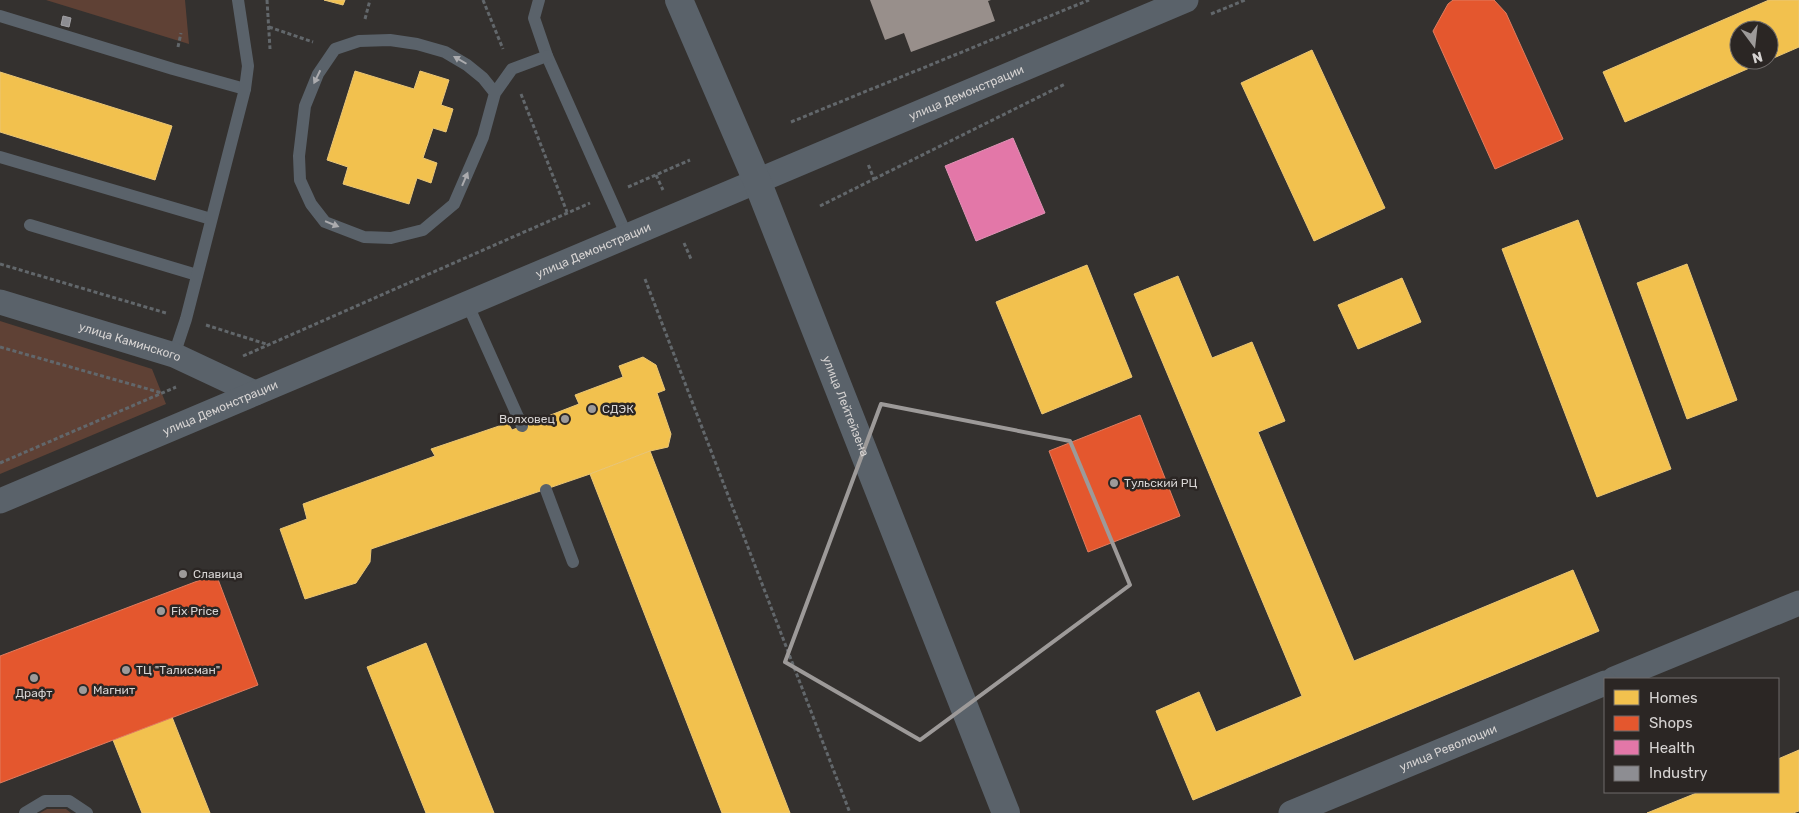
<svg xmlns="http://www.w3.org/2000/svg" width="1799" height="813" viewBox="0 0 1799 813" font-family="Rubik,sans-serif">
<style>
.green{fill:#5f4135}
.homes{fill:#f2c14e;stroke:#eac676}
.shops{fill:#e4572e;stroke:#e07c5f}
.health{fill:#e377a8;stroke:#df93b5}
.industry{fill:#8d8d92;stroke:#a3a2a5}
.building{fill:#988f8b}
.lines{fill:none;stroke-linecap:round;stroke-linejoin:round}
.path{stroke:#62676b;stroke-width:3;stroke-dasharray:4 2.5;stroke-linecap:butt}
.service{stroke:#5a626a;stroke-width:12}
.minor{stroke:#5a626a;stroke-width:25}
.tertiary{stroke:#5a626a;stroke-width:28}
.oneway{fill:#ababae}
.marked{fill:none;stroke:#9d9a99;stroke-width:4;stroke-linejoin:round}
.poi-dot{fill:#9d9a99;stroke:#2b2624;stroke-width:2}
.labels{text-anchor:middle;stroke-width:5;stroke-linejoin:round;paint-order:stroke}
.street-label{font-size:12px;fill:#d6d3d2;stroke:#2b2624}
.poi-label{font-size:12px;fill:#d6d3d2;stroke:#2b2624;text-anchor:start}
</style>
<rect width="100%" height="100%" fill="#34312f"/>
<g class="green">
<polygon points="46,0 185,0 189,44"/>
<polygon points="0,321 152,369 166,404 0,474"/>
<polygon points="47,809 66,809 71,813 40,813"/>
</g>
<g class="homes">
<polygon points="324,0 345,0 343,5"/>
<polygon points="1769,0 1799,0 1799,47 1769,60 1769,30 1739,30 1739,60 1768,60 1625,122 1603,72"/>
<polygon points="1312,50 1385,208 1314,241 1241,83"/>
<polygon points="355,71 414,89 420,71 449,80 441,105 453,109 446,132 433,128 423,158 437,163 431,183 417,178 409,204 343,184 348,167 327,160"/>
<polygon points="0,72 172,126 155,180 0,132"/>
<polygon points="1578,220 1671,469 1597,497 1502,249"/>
<polygon points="1687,264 1737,400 1687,419 1637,283"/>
<polygon points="1087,265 1132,377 1042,414 996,302"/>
<polygon points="1178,276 1212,358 1252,342 1285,421 1258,432 1354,661 1573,570 1599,631 1193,800 1156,711 1199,692 1216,732 1302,696 1134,294"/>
<polygon points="1402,278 1421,322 1358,349 1338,305"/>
<polygon points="643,357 656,365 665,390 657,393 671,434 668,447 650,451 590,474 371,549 370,562 356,583 305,599 280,529 307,519 303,504 435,456 431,449 508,423 512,430 579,404 575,395 623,377 619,366"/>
<polygon points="650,451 790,813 722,813 590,474"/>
<polygon points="426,643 494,813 426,813 367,667"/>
<polygon points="172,717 210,813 142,813 113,740"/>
<polygon points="1799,750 1799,811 1793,813 1647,813 1699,792 1778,792 1778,759"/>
</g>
<g class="shops">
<polygon points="1453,0 1494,0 1506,13 1563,139 1495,169 1433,31 1448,4"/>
<polygon points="1140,415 1180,516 1088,552 1049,451"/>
<polygon points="216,574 258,685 0,783 0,656"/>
</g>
<polygon class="health" points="1013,138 1045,213 976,241 945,166"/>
<polygon class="industry" points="63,16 71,18 69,27 61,25"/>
<polygon class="building" points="870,0 991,0 988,1 995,21 911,52 904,33 885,40"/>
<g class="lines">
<g class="path">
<polyline points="267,0 270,49"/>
<polyline points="483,0 503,49"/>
<polyline points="1211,14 1245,0"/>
<polyline points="365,19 370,0"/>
<polyline points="269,27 313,42"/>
<polyline points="178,47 181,33"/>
<polyline points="521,94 567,212"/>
<polyline points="791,122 1089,0"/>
<polyline points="656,175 663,190"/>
<polyline points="874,179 1065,84"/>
<polyline points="628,187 690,160"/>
<polyline points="820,206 874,179 868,164"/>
<polyline points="684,243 691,259"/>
<polyline points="0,264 166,313"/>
<polyline points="645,279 850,813"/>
<polyline points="206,325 266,344"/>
<polyline points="0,347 162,393"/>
<polyline points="243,356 590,203"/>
<polyline points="0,463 176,387"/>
</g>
<g class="service">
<polyline points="539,0 534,18 547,56 627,236"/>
<polyline points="0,16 173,69 245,89"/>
<polyline points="495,93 483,78 467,65 445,52 417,44 390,40 359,41 335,49 318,74 305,106 299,156 300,180 311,204 325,222 364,237 391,238 423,230 454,204 483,137 495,93 512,69 547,56"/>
<polyline points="0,157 211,219"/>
<polyline points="30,225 197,275"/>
<polyline points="467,303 522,426"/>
<polyline points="174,355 186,319 245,89 248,66 238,0"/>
<polyline points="546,490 573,562"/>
<polyline points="25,813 45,801 69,801 87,813"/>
</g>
<g class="minor">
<path id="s1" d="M0,302L174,355L255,393"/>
<path id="s2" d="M0,501L1186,0"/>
<polyline points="1614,679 1799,603"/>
<path id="s3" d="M1291,813L1605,683"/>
</g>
<path class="tertiary" id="s4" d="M679,0L757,181L1006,813"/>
</g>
<defs><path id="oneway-solid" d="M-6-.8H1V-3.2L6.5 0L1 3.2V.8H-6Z" transform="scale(1.25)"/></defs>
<g class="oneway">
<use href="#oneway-solid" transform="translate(460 60) rotate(-150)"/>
<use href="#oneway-solid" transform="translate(317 77) rotate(116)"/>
<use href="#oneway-solid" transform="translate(465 179) rotate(-67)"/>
<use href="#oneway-solid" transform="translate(332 224) rotate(22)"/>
</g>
<path class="marked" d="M881,404L1070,441L1130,585L920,740L785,662Z"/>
<g class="poi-dot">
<circle cx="592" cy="409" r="5"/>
<circle cx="565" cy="419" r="5"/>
<circle cx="1114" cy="483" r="5"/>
<circle cx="183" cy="574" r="5"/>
<circle cx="161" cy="611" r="5"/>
<circle cx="126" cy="670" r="5"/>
<circle cx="34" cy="678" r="5"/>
<circle cx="83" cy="690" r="5"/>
</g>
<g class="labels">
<g class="street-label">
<text dy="4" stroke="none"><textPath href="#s2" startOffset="1049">улица Демонстрации</textPath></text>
<text dy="4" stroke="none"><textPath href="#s2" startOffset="644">улица Демонстрации</textPath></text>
<text dy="4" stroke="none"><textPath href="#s1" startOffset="136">улица Каминского</textPath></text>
<text dy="4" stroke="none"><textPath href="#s4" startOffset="439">улица Лейтейзена</textPath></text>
<text dy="4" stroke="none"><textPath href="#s2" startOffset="239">улица Демонстрации</textPath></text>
<text dy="4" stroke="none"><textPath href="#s3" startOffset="170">улица Революции</textPath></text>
</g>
<g class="poi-label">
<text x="602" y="413">СДЭК</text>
<text x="555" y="423" text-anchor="end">Волховец</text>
<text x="1124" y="487">Тульский РЦ</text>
<text x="193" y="578">Славица</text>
<text x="171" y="615">Fix Price</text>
<text x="136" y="674">ТЦ "Талисман"</text>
<text x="93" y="694">Магнит</text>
<text x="34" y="697" text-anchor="middle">Драфт</text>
</g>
</g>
<rect x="1604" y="678" width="175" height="115" fill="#2b2624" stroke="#6f6b6a"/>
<rect x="1614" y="690" width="25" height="15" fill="#f2c14e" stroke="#6f6b6a"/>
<text x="1649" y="703" font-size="15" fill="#d6d3d2">Homes</text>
<rect x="1614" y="716" width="25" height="15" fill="#e4572e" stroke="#6f6b6a"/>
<text x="1649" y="728" font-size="15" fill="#d6d3d2">Shops</text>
<rect x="1614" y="740" width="25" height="15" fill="#e377a8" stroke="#6f6b6a"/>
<text x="1649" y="753" font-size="15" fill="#d6d3d2">Health</text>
<rect x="1614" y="766" width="25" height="15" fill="#8d8d92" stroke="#6f6b6a"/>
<text x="1649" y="778" font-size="15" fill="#d6d3d2">Industry</text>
<g transform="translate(1754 45) rotate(165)"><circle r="24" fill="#2b2624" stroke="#6f6b6a"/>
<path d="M0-4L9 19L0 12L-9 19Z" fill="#9d9a99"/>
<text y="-8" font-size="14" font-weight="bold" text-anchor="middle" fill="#d6d3d2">N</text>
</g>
</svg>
